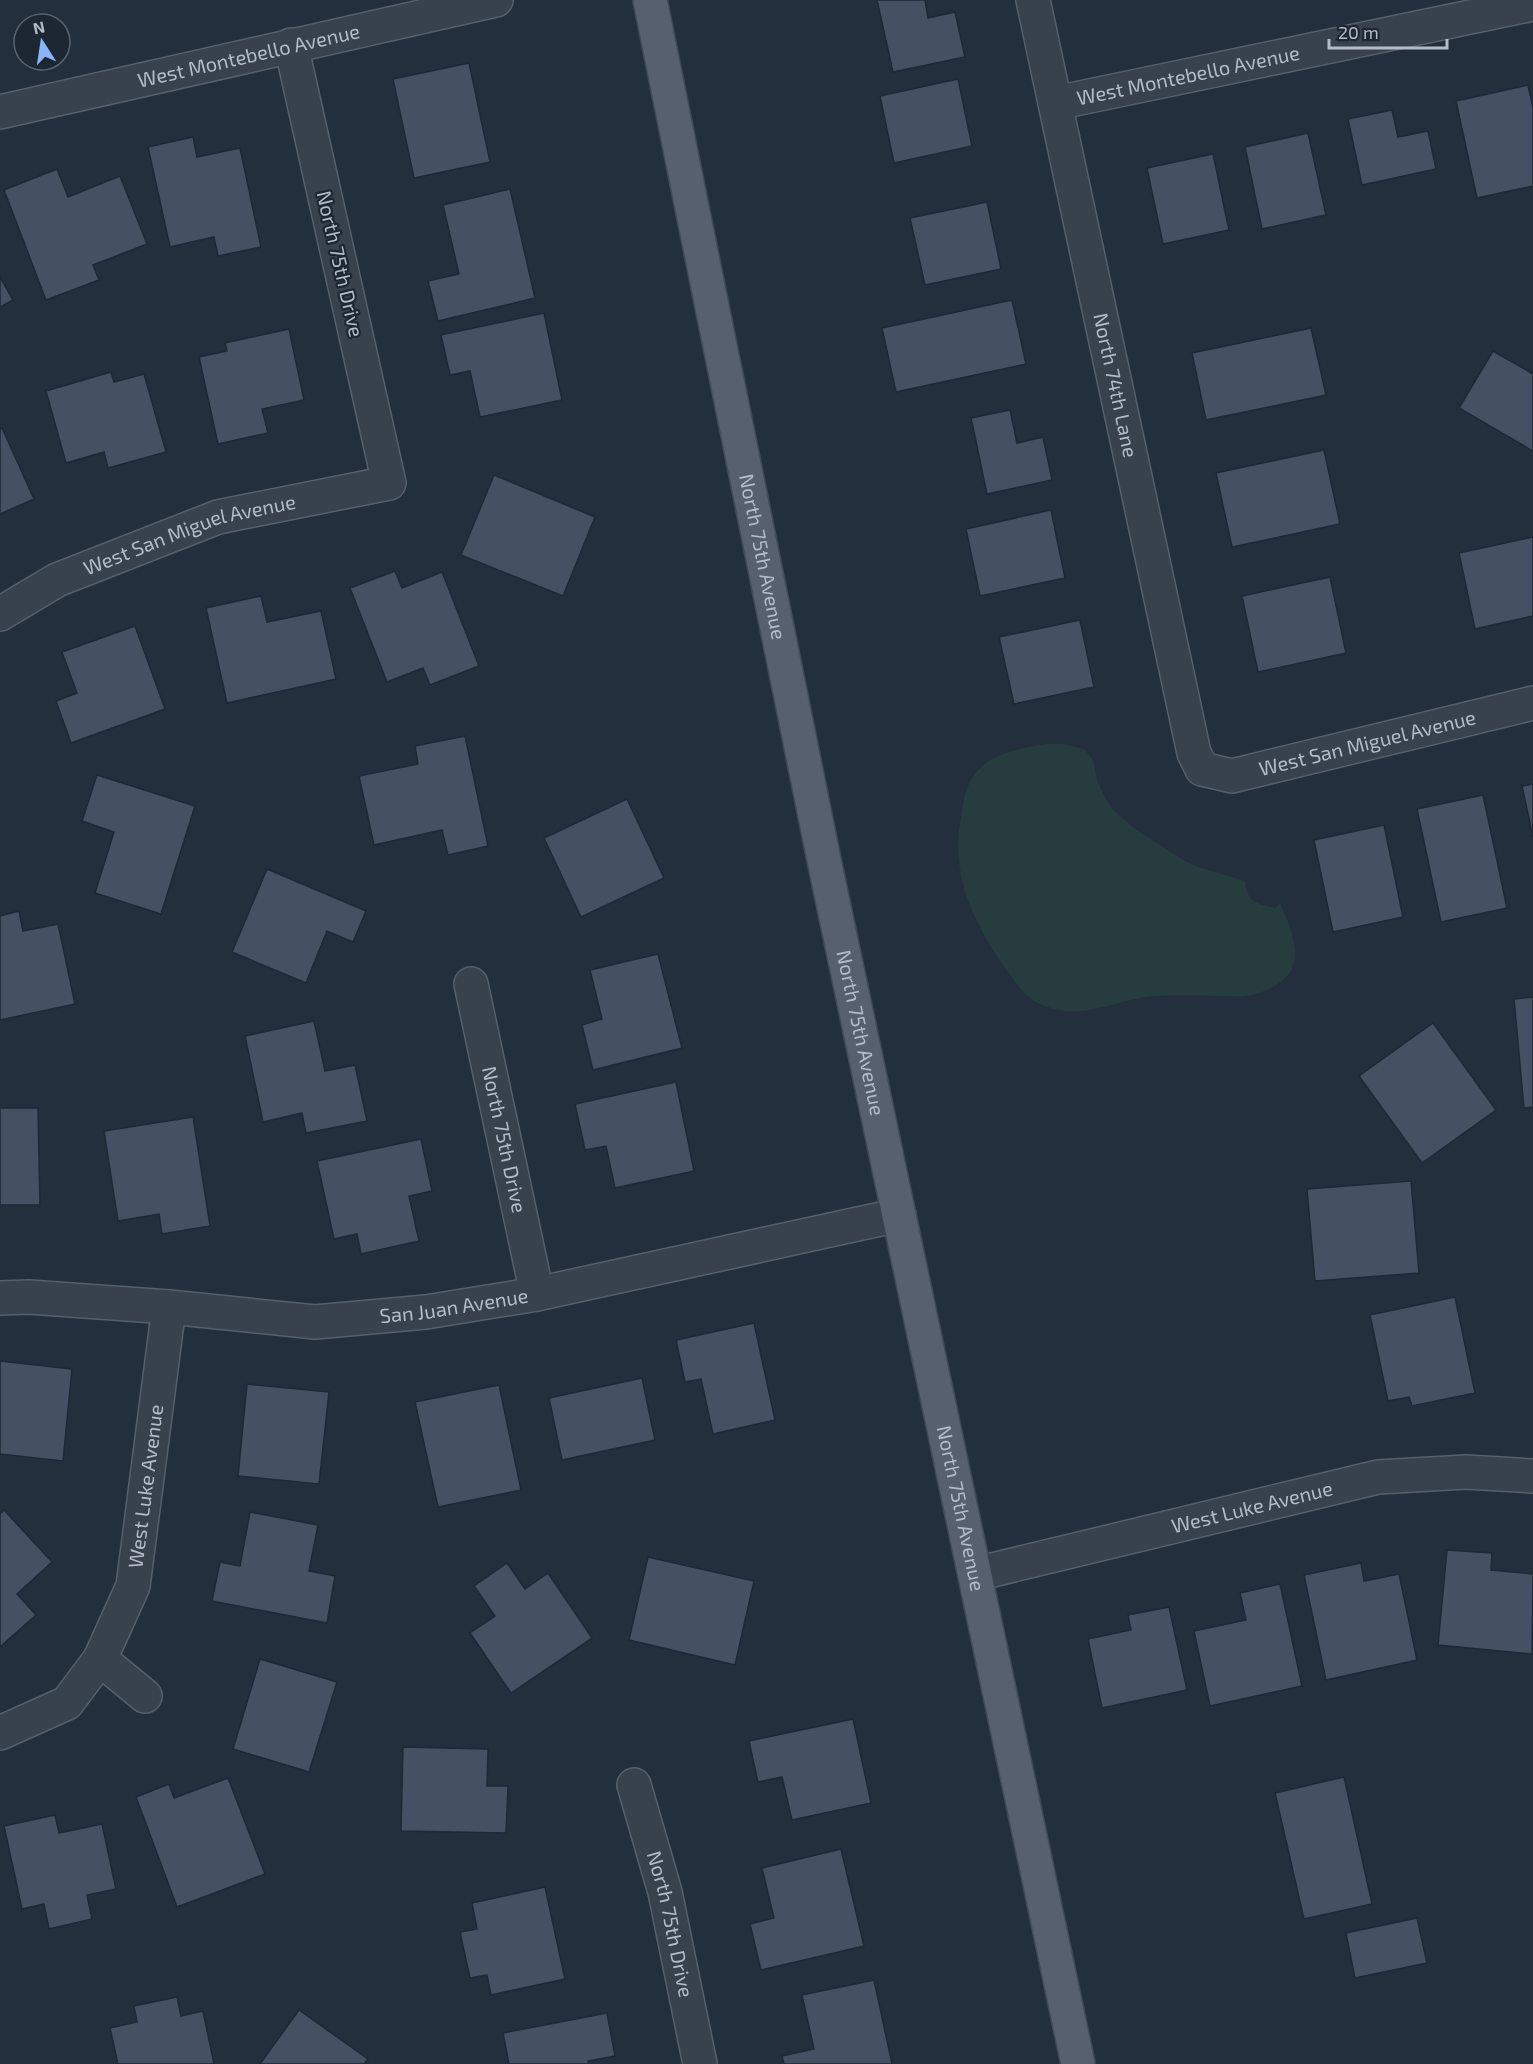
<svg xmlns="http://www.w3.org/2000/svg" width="1533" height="2064" viewBox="0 0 1533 2064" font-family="'Exo 2',sans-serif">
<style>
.green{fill:#263c3f}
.building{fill:#455162;stroke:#1f2835;stroke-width:1.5}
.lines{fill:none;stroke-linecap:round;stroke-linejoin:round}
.minor-casing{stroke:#565f6c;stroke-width:36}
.major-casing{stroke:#414a57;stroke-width:36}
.minor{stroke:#38414e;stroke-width:33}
.major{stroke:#56606e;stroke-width:33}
.labels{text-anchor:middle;stroke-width:4.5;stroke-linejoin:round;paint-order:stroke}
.street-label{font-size:20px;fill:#b4bcc9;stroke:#1d2633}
</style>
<rect width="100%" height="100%" fill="#242f3e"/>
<path class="green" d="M1045,744H1062L1084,749L1093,760L1098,783L1106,799L1112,809L1135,829L1183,860L1198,867L1245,881C1246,902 1258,904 1275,908L1280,903C1288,921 1301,949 1292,969C1286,982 1265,993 1251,995C1241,997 1230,996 1219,996C1198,995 1177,995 1155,996C1115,999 1081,1023 1040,1004C1026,998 1016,983 1008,972C977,930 951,878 960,824C962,813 963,800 967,789C979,755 1014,750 1045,744Z"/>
<g class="building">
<polygon points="877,0 925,0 928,18 955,12 965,57 893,72"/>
<polygon points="469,63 490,162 414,178 393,79"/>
<polygon points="958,79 972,146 894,163 880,96"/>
<polygon points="1528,85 1533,108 1533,186 1477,198 1456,101"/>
<polygon points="1392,110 1398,137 1428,131 1436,169 1362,185 1348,119"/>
<polygon points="1308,133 1326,215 1262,229 1245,147"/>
<polygon points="193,137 197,157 240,148 261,247 218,256 214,237 170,247 148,147"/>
<polygon points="1213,154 1229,230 1163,244 1147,168"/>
<polygon points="57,169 68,197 120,176 147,244 93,265 99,280 46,300 4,190"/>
<polygon points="510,189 535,298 438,321 428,281 459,274 443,205"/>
<polygon points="987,202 1001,269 925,285 910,218"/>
<polygon points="0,277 13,300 0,307"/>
<polygon points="1012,300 1026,364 896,392 882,328"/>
<polygon points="544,313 562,400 480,417 470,371 450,375 441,335"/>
<polygon points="1311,328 1326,395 1206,420 1192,353"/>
<polygon points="289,329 304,400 262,409 268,433 218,444 199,357 227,351 225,343"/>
<polygon points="1493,351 1533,374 1533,451 1459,408"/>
<polygon points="111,372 114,382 144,374 166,452 108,468 104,452 66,463 46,391"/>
<polygon points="1010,410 1017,443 1043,437 1052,480 987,494 971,418"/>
<polygon points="2,428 34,499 0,514 0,429"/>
<polygon points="1324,450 1340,524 1232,547 1216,473"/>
<polygon points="494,475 595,517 563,596 461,555"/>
<polygon points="1051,510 1065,578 980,596 966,529"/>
<polygon points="1533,537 1533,616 1475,629 1459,553"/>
<polygon points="395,571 402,588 442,572 479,666 430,685 423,668 387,682 350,588"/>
<polygon points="1330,577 1346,653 1258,672 1242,596"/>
<polygon points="261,596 267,622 321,611 336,679 227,703 206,608"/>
<polygon points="1080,620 1094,687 1014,704 999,637"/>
<polygon points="135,626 165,709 71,743 56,701 77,693 62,652"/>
<polygon points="465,736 488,846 448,855 442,830 374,845 359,776 418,764 415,746"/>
<polygon points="97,775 195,806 161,914 95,893 114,832 82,821"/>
<polygon points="1533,784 1533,837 1522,786"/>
<polygon points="1483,795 1507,908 1441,922 1417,809"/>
<polygon points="627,799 664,878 581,917 544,838"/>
<polygon points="1384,825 1403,917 1333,932 1314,840"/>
<polygon points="267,869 366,911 353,942 327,931 306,983 232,952"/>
<polygon points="19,911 23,931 58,924 75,1004 0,1020 0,916"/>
<polygon points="658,954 682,1048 593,1070 582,1025 602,1019 590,970"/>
<polygon points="1533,997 1533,1107 1524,1108 1514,999"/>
<polygon points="314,1021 325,1071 355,1065 367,1121 306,1133 302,1113 263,1122 245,1036"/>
<polygon points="1433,1023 1496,1110 1422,1163 1359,1076"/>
<polygon points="676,1082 694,1171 615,1188 606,1146 585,1150 575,1104"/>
<polygon points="0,1108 38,1108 40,1205 0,1205"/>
<polygon points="193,1117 210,1226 162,1234 159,1214 118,1221 104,1131"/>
<polygon points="421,1139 432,1191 409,1196 419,1241 361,1254 357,1234 334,1239 317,1161"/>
<polygon points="1411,1181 1419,1273 1315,1281 1307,1189"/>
<polygon points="1455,1297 1475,1393 1412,1406 1409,1397 1388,1401 1370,1315"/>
<polygon points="754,1323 775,1420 713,1434 701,1379 685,1382 676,1340"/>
<polygon points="0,1361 72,1369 63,1461 0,1454"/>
<polygon points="642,1378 655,1440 562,1460 549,1398"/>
<polygon points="247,1384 329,1392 319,1484 238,1476"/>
<polygon points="499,1385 521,1490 438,1507 415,1402"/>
<polygon points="4,1510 52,1562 17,1594 36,1615 0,1647 0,1514"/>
<polygon points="250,1512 318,1525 309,1571 335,1576 327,1623 212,1601 220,1562 240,1566"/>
<polygon points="1447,1550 1492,1553 1491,1570 1533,1574 1532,1654 1438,1645"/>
<polygon points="648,1557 754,1581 735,1665 629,1640"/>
<polygon points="507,1563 525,1589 548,1573 592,1638 511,1693 470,1633 495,1616 474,1586"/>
<polygon points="1361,1563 1364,1581 1399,1574 1417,1660 1326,1680 1304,1575"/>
<polygon points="1280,1584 1302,1686 1210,1706 1194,1631 1246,1620 1240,1593"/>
<polygon points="1169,1607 1187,1690 1102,1708 1088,1639 1131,1630 1128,1615"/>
<polygon points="260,1659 337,1682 309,1772 233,1749"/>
<polygon points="853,1719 871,1803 792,1820 782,1777 758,1782 749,1741"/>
<polygon points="403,1747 488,1749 487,1786 508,1786 506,1833 401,1831"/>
<polygon points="1344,1777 1372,1904 1304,1919 1275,1793"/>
<polygon points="228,1778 265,1874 177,1907 136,1797 169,1784 174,1798"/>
<polygon points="55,1815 59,1833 102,1824 116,1889 87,1895 92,1919 49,1929 44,1904 22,1909 4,1826"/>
<polygon points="841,1849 864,1946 761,1970 750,1924 774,1918 762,1868"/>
<polygon points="545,1887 565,1979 491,1995 487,1975 470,1978 460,1932 477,1929 472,1903"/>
<polygon points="1417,1918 1427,1963 1355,1978 1346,1933"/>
<polygon points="874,1980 892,2064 784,2064 782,2056 814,2049 802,1995"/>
<polygon points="177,1997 181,2016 203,2011 214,2064 118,2064 110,2028 137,2022 134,2006"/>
<polygon points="299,2010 368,2059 364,2064 260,2064"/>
<polygon points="607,2013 615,2056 588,2061 589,2064 509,2064 503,2033"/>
</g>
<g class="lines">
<g class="minor-casing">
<g id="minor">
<path id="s1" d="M1033,0L1194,753L1202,769L1232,776L1533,703"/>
<path id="s2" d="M1056,103L1533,4"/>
<path id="s3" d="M0,112L496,0"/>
<path id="s4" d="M0,614L57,580L218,517L389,483L291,45"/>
<path id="s5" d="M471,984L537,1294"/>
<path id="s6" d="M0,1298L29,1297L169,1307L315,1322L426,1312L537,1294L899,1215"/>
<path id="s7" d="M976,1574L1378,1477L1466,1472L1533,1476"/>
<polyline points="100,1659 145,1696"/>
<path id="s8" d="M0,1733L67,1703L100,1659L133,1586L169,1307"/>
<path id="s9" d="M634,1785L665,1892L700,2064"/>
</g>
</g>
<g class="major-casing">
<g id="major">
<path id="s10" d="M650,0L824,860L1078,2064"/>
</g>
</g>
<use href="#minor" class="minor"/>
<use href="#major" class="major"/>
</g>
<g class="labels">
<g class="street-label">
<text dy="7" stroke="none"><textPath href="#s3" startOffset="255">West Montebello Avenue</textPath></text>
<text dy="7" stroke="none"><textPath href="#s2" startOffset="135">West Montebello Avenue</textPath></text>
<text transform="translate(340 264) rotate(77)" y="7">North 75th Drive</text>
<text dy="7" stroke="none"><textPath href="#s1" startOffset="394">North 74th Lane</textPath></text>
<text dy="7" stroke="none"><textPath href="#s4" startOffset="207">West San Miguel Avenue</textPath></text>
<text dy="7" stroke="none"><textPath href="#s10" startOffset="568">North 75th Avenue</textPath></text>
<text dy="7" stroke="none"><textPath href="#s1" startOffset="958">West San Miguel Avenue</textPath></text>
<text dy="7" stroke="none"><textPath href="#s10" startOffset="1054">North 75th Avenue</textPath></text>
<text dy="7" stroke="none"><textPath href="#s5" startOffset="159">North 75th Drive</textPath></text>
<text dy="7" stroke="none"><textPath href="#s6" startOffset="456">San Juan Avenue</textPath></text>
<text dy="7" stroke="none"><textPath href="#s8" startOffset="309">West Luke Avenue</textPath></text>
<text dy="7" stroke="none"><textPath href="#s7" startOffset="284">West Luke Avenue</textPath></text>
<text dy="7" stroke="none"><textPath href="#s10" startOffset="1540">North 75th Avenue</textPath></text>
<text dy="7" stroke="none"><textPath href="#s9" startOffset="144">North 75th Drive</textPath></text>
</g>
</g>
<g transform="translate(42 42) rotate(348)"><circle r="28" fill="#1d2633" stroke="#59626f" stroke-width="1.5"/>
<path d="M0-4.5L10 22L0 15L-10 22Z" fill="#8ab4f8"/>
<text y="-9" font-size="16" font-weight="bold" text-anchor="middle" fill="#b4bcc9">N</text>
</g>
<path d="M1329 39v9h118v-9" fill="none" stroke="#b4bcc9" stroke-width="3"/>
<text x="1338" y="39" font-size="18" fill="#b4bcc9" stroke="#1d2633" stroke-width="4.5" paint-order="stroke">20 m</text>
</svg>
